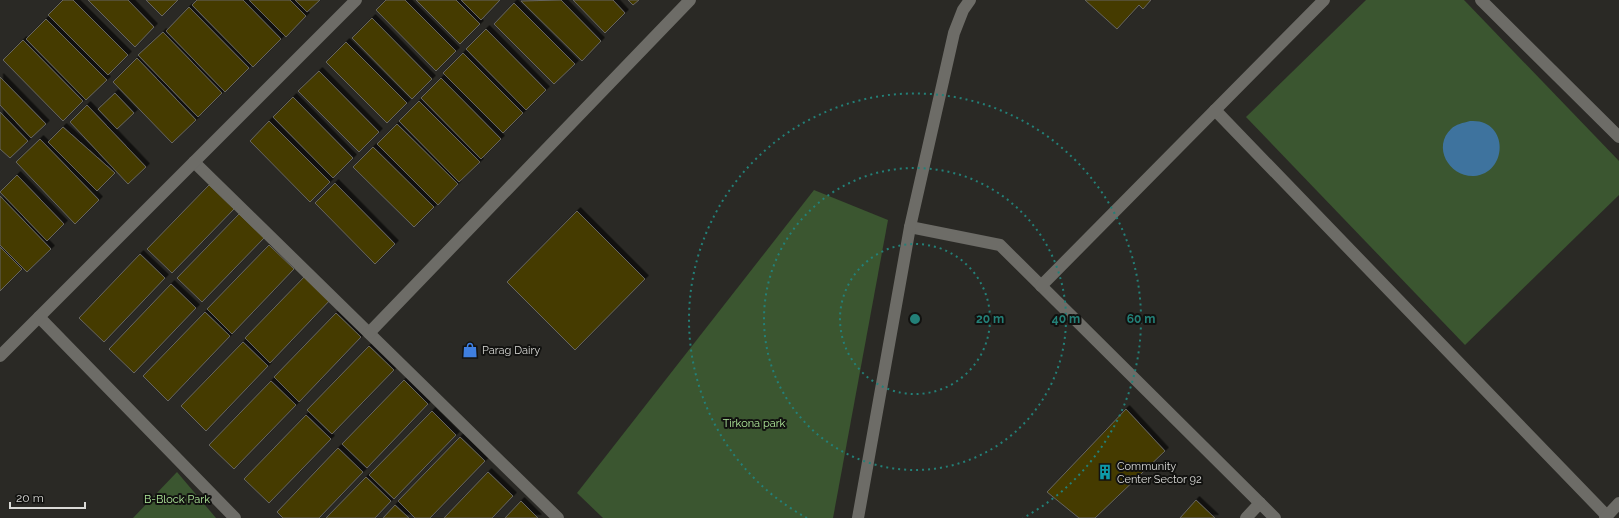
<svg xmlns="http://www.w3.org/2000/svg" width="1619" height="518" viewBox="0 0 1619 518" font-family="Raleway,sans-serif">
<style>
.green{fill:#3b5630}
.water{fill:#3e739e}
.building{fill:#443a01;stroke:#676661;filter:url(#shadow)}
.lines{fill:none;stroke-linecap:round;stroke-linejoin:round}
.minor{stroke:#6d6c67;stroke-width:12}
.ring{fill:none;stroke:#238078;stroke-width:2;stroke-dasharray:2 4}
.labels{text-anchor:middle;stroke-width:4;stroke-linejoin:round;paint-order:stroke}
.poi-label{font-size:11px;fill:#dadad7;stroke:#121210;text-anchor:start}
.park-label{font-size:11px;fill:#afe89a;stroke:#121210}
.centre{fill:#238078;stroke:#121210;stroke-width:2}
.ring-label{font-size:12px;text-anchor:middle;font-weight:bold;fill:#238078;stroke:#121210;stroke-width:4;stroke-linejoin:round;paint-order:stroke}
</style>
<defs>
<filter id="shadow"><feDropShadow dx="3.5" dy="-3.5" stdDeviation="0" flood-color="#0009"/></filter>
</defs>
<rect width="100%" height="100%" fill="#2a2925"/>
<g class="green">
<polygon points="1366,0 1464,0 1619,161 1619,195 1465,345 1246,117"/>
<polygon points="814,190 888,220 833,518 603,518 577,493"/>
<polygon points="177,472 216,518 133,518"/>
</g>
<path class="water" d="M1470,121C1509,118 1509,173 1474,176C1449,177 1432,147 1451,129C1456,124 1463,123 1470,121Z"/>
<g class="building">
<polygon points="63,0 73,0 128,55 108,75 48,15"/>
<polygon points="88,0 128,0 154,27 135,47"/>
<polygon points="146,0 178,0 162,16"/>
<polygon points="197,0 243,0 281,39 253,67 192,5"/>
<polygon points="249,0 290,0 306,16 286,37"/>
<polygon points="295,0 320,0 307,12"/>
<polygon points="386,0 405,0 456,51 436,71 376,10"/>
<polygon points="416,0 456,0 480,24 460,44"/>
<polygon points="461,0 500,0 481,20"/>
<polygon points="561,0 601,41 582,61 521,1"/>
<polygon points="573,0 613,0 625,13 605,33"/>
<polygon points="628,0 639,0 633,5"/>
<polygon points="1085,0 1151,0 1143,9 1139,5 1117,29"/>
<polygon points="514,3 575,64 554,84 494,24"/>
<polygon points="189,7 249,68 225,92 166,31"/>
<polygon points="372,18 432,79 412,99 352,38"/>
<polygon points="46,19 107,80 86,100 26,39"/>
<polygon points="486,29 546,90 526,110 466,49"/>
<polygon points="163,32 222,93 198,117 138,55"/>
<polygon points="23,40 83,101 63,121 3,60"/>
<polygon points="346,42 407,103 387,123 326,62"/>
<polygon points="463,53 523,113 503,133 443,73"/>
<polygon points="137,58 196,120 172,143 113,82"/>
<polygon points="319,71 379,132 359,152 298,91"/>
<polygon points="0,77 46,124 31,138 0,105"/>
<polygon points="441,78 501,139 481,159 421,98"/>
<polygon points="115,93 134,113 117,129 98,109"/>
<polygon points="293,97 353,158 333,178 273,117"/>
<polygon points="419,101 480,162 459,182 399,121"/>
<polygon points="87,105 146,167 128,184 70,122"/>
<polygon points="0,112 28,141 10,158 0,149"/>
<polygon points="269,121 330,182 310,202 250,141"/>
<polygon points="397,124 458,184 438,205 377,144"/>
<polygon points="63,127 115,173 97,191 48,142"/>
<polygon points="40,139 99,200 75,224 16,162"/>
<polygon points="373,147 434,207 414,227 353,167"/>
<polygon points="17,175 64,224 47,241 0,192"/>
<polygon points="335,183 395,244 375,264 315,203"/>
<polygon points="209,185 234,209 172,273 147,249"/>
<polygon points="0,196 51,249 27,272 0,245"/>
<polygon points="577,211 645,279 575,350 507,282"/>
<polygon points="239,214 264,238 202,302 177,278"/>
<polygon points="269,245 294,269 232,334 207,309"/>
<polygon points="0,247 22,269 0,291"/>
<polygon points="140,254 165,278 104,342 79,318"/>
<polygon points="307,274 332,298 270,363 245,338"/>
<polygon points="171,284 196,308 134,373 109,349"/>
<polygon points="205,312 230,336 168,401 143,376"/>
<polygon points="336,313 361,337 299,402 274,377"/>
<polygon points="243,342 268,366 206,431 181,406"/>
<polygon points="369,346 394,370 332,434 307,410"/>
<polygon points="404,380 428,404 367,468 342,444"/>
<polygon points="271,381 296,405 234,469 209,445"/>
<polygon points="1126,409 1165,451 1095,518 1079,518 1047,492"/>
<polygon points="432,411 456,435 394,499 369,475"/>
<polygon points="306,415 331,439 269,503 244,479"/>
<polygon points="460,437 485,461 430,518 415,518 398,501"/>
<polygon points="338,448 363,472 319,518 283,518 277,512"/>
<polygon points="488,472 513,496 492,518 444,518"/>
<polygon points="366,477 391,501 375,518 326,518"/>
<polygon points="1196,500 1215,518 1180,518"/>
<polygon points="521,501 538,518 505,518"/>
<polygon points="395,505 409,518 383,518"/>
</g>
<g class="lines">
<g class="minor">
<polyline points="1481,0 1619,137"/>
<polyline points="1215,110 1607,516"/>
<polyline points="194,162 558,518"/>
<polyline points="910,227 1000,245 1275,518"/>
<polyline points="1041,286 1324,0"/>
<polyline points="39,317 235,518"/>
<polyline points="369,333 690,0"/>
<polyline points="0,356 356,0"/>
<polyline points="858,518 910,227 954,33 963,10 970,0"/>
<polyline points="1246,518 1260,503"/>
<polyline points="1605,518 1619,503"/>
</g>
</g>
<g class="ring">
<circle cx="915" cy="319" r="75"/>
<circle cx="915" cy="319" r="151"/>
<path d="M807 518A226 226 0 1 1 1023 518"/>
</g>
<defs>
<g id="shop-bare" transform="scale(1.2)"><path d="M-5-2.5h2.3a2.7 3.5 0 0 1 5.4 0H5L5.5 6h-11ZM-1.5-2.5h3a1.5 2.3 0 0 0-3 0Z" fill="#3f7fe0" stroke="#121210" stroke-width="2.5" paint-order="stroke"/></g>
<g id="building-bare" transform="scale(1.2)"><path d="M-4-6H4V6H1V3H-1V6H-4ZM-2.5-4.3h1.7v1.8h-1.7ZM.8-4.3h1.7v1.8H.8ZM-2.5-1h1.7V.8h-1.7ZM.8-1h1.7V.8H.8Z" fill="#0f9aa8" stroke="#121210" stroke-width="2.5" paint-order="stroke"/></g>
</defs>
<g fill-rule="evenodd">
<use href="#shop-bare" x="470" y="350"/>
<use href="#building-bare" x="1105" y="472"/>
</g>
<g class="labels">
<g class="poi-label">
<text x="482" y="354">Parag Dairy</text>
<text x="1117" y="470">Community<tspan x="1117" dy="13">Center Sector 92</tspan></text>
</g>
<g class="park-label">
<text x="754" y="427">Tirkona park</text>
<text x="177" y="503">B-Block Park</text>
</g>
</g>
<circle cx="915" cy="319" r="6" class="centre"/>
<g class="ring-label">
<text x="990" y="323">20 m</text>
<text x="1066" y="323">40 m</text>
<text x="1141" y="323">60 m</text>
</g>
<path d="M10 502v6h75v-6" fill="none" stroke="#dadad7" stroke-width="2"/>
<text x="16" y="502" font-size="12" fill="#dadad7" stroke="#121210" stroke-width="3" paint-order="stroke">20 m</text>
</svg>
